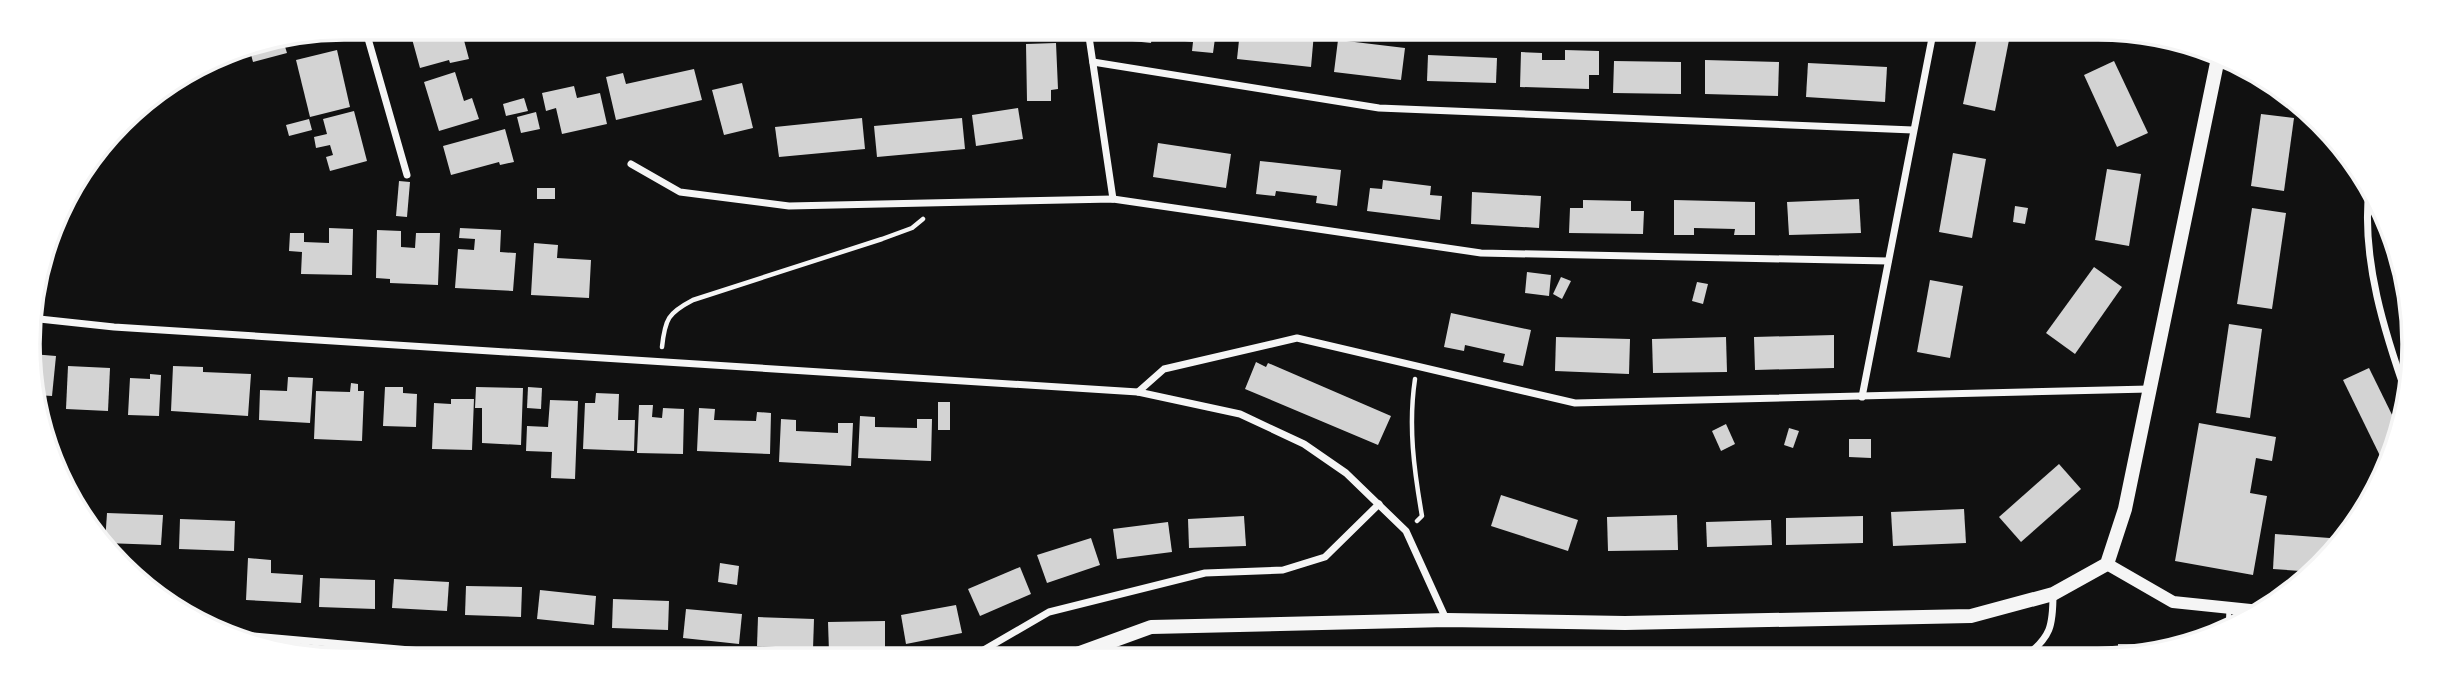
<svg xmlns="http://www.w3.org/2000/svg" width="2442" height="688" viewBox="0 0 2442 688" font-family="'IBM Plex Sans',sans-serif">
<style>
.building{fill:#d3d3d3}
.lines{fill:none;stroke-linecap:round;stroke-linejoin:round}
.path{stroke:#f5f5f5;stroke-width:4.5}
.service{stroke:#f5f5f5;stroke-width:5}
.minor{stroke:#f5f5f5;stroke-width:7}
.tertiary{stroke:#f5f5f5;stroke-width:12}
.secondary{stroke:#f5f5f5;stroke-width:14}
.rim{fill:none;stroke:#f5f5f5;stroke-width:3.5}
</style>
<rect width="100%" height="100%" fill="#111"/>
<g class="building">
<polygon points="409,28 442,28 443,34 461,29 469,59 450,63 449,60 420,68"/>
<polygon points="333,30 335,37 314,43 312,34"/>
<polygon points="834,30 922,30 922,35 834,38"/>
<polygon points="1134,31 1216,31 1213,53 1192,51 1193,42 1152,37 1151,43 1132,41"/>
<polygon points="1240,31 1314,33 1311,67 1237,59"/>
<polygon points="1978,33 2009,40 1995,111 1963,104"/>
<polygon points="283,40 287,53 253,62 249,47"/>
<polygon points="1338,40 1405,48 1401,80 1334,72"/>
<polygon points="1056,43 1058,89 1051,90 1051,101 1027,101 1026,44"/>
<polygon points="337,50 350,107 310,117 296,60"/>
<polygon points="1565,50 1599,51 1599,75 1589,75 1589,89 1520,87 1521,52 1542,53 1542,60 1565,60"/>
<polygon points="1428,55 1497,58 1496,83 1427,81"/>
<polygon points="1705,60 1779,62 1778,96 1705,94"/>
<polygon points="1614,61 1681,62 1681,94 1613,93"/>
<polygon points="2114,61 2148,133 2117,147 2084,75"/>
<polygon points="1808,63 1887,67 1885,102 1806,97"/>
<polygon points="694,69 702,100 616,120 606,77 623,73 626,84"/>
<polygon points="455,72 464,101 472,98 479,119 439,131 424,82"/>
<polygon points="742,83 753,128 724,135 712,90"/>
<polygon points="574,86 577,98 600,93 607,124 562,134 556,108 546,111 542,93"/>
<polygon points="524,98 528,111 506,116 503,104"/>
<polygon points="1018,108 1023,139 976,146 972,115"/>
<polygon points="354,111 367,161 330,171 326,157 333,155 330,145 316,148 314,137 327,134 323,119"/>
<polygon points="536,112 540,129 521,133 517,117"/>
<polygon points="2261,114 2294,118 2284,191 2251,186"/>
<polygon points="862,118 865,149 779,157 775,127"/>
<polygon points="962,118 965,149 877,157 874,126"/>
<polygon points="309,119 312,130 289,136 286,125"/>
<polygon points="505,129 514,162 500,165 499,162 451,175 443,146"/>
<polygon points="1158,143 1231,154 1226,188 1153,177"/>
<polygon points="1953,153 1986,159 1972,238 1939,232"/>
<polygon points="1260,161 1341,170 1337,206 1316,203 1317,196 1276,191 1275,196 1256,194"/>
<polygon points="2107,169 2141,174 2129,246 2095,240"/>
<polygon points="1383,180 1431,186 1430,195 1442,196 1440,220 1367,211 1370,188 1382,189"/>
<polygon points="399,181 410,182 407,217 396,216"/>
<rect x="537" y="188" width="18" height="11"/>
<polygon points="1472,192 1541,196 1539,228 1471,224"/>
<polygon points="1859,199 1861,233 1789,235 1787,202"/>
<polygon points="1583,200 1631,201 1631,211 1644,211 1643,234 1569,233 1570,208 1583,208"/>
<polygon points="1674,200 1755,202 1755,235 1734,235 1735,229 1694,228 1694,235 1674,235"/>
<polygon points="2015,206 2028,208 2025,224 2013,222"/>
<polygon points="2252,208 2286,213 2272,309 2237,304"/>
<polygon points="329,228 353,229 352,275 301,274 302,252 289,251 290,233 304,233 304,242 329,243"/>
<polygon points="460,228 501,230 500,252 516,253 513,291 455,288 458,249 474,250 475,239 459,238"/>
<polygon points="377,230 401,231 401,247 415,248 416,233 440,233 438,285 390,283 390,279 376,278"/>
<polygon points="534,243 558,245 557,258 591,260 589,298 531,295"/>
<polygon points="2094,267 2122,287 2075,354 2046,333"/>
<polygon points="1527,272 1551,275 1549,296 1525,293"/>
<polygon points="1561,277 1571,281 1562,299 1553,294"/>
<polygon points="1930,280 1963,286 1950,358 1917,352"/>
<polygon points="1697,282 1708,284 1703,304 1692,301"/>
<polygon points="1451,313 1531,330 1523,366 1503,362 1505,354 1465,345 1464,351 1444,347"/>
<polygon points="2229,324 2262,329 2250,418 2216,413"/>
<polygon points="1834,335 1834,368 1755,370 1754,337"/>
<polygon points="1556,337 1630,339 1629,374 1555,371"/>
<polygon points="1726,337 1727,372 1653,373 1652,339"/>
<polygon points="32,354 56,356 52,396 36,395"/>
<polygon points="1256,362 1266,367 1268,363 1391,416 1378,445 1245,389"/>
<polygon points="68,366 110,368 108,411 66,409"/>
<polygon points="173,366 203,367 203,372 251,374 248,416 171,411"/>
<polygon points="2369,368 2399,429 2385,466 2343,380"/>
<polygon points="150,374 161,375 159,416 128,415 130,378 150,379"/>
<polygon points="288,377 313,378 310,423 259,420 260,390 287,391"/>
<polygon points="351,383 358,384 358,391 364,391 362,441 314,439 316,391 350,392"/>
<polygon points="385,387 403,387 403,393 417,394 416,427 383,426"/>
<polygon points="476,387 523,388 521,445 482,443 482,408 475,408"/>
<polygon points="528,387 542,388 541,409 527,408"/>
<polygon points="596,393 619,394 618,420 635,420 634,451 583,449 585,403 595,403"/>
<polygon points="451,399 474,399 472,450 432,449 434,403 451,404"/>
<polygon points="550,400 578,401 575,479 551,478 552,452 526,451 527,426 548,427"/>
<rect x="938" y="402" width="12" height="28"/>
<polygon points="639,405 653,405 652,417 662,418 663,408 684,409 683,454 637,453"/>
<polygon points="699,408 715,409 714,420 756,421 757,412 771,413 770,454 697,451"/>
<polygon points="860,416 875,417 875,427 917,428 917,419 932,419 931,461 858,458"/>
<polygon points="781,419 796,420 796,431 838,433 838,423 853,423 851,466 779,462"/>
<polygon points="2199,423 2276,437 2272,461 2256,458 2250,493 2267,496 2253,575 2175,561"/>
<polygon points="1726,424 1735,444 1721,451 1712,431"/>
<polygon points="1789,428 1799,431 1793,448 1784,445"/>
<polygon points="1849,439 1871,439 1871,458 1849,457"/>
<polygon points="2059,464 2081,489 2021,542 1999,517"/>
<polygon points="1501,495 1578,520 1568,551 1491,526"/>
<polygon points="1964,509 1966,543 1893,546 1891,512"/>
<polygon points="107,513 163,515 161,545 105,543"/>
<polygon points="1677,515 1678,550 1608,551 1607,517"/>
<polygon points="1244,516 1246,546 1189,548 1188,519"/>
<polygon points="1863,516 1863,543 1786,545 1786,518"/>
<polygon points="180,519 235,521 234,551 179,549"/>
<polygon points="1771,520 1772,545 1707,547 1706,522"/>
<polygon points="1168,522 1172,552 1117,559 1113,529"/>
<polygon points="2275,534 2343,539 2315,572 2273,569"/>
<polygon points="1091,538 1100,565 1047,583 1037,555"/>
<polygon points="248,558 271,560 271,573 303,575 301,603 246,600"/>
<polygon points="720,563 739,566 737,585 718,582"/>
<polygon points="1020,567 1031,594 980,616 968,589"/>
<polygon points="320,578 375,580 375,609 319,607"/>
<polygon points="394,579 449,582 447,611 392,608"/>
<polygon points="466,586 522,587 521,617 465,615"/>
<polygon points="540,590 596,596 594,625 537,619"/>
<polygon points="613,599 669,601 668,630 612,628"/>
<polygon points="956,605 962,633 906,644 901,615"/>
<polygon points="686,609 742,614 739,644 683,638"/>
<polygon points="758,617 814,619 813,649 757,646"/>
<polygon points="885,621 885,651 829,652 828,622"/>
<polygon points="2118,644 2182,644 2139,657 2118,657"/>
</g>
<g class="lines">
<g class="path">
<path d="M662,347C665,319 668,313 693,300L882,239L912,228L923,219"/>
<path d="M1415,379C1408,426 1414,470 1422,516L1417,521"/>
</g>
<polyline class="service" points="2228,630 2229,609"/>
<g class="minor">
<polyline points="365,28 407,175"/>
<polyline points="1088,30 1113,199"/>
<polyline points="1093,62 1379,108 1913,130"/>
<polyline points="631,164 680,192 789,206 1113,199 1481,253 1888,261"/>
<path d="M2369,190C2361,259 2385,334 2408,399"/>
<polyline points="30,318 114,327 1138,392 1240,414 1304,444 1346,473 1406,531 1446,619"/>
<polyline points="1138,392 1164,369 1297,338 1575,403 2149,389"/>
<polyline points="1862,397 1933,33"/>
<polyline points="230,634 455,654"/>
<polyline points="975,655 1049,612 1205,573 1283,570 1325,557 1379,504"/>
<path d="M2025,657C2051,637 2053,626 2053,594"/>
</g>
<polyline class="tertiary" points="2107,564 2173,602 2260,611"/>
<polyline class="secondary" points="1074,655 1151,627 1447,620 1625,623 1971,616 2053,594 2107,564 2125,509 2218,58"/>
</g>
<path d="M0 0H2442V688H0ZM344 40H2098A304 304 0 0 1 2402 344V344A304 304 0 0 1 2098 648H344A304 304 0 0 1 40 344V344A304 304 0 0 1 344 40Z" fill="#fff" fill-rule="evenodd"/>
<path class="rim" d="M344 40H2098A304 304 0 0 1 2402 344V344A304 304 0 0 1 2098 648H344A304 304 0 0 1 40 344V344A304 304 0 0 1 344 40Z"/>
</svg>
